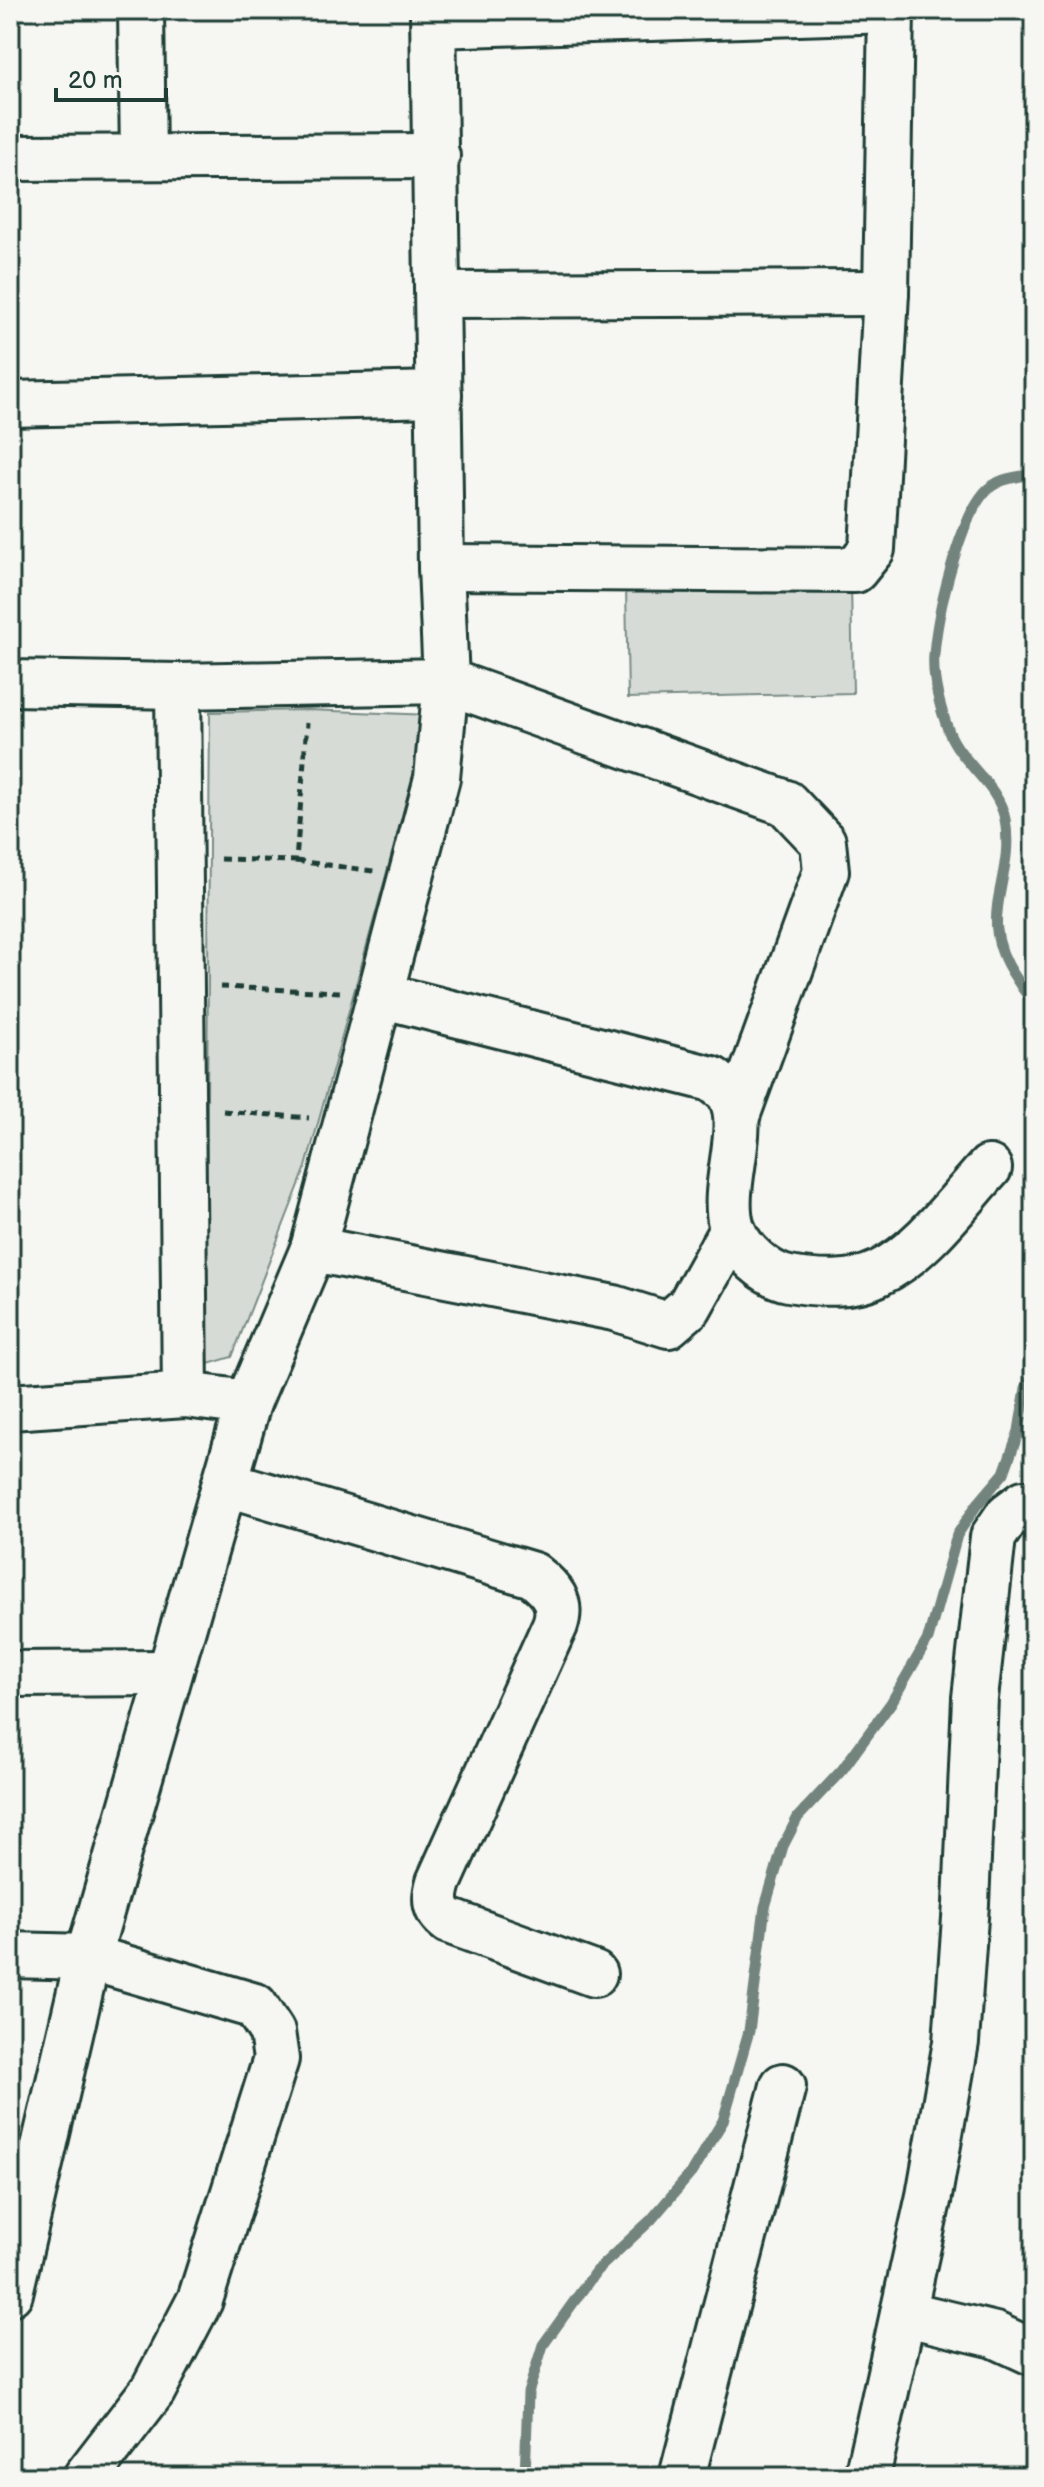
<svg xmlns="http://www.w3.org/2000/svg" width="1044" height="2487" viewBox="0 0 1044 2487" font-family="'Balsamiq Sans',sans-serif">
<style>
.green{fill:#d6dbd6;stroke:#7a8c85;stroke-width:2}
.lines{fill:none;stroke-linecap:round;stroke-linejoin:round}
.stream{stroke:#72847d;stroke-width:11}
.minor-casing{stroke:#1f3d34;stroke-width:50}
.path{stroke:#1f3d34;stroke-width:5;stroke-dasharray:8 6;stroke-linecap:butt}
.minor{stroke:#f6f6f2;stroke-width:44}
</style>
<rect width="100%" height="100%" fill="#f6f6f2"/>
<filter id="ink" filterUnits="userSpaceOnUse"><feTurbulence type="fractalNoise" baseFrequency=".0125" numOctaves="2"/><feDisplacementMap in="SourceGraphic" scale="16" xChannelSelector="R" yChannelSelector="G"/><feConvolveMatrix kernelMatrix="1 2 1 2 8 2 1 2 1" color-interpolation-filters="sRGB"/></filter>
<g filter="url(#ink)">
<g class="green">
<polygon points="851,582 853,693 628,698 626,587"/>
<polygon points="308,710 430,715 306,1167 232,1357 205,1365 210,712"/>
</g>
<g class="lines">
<g class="stream">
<path d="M1034,474C1016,477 997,478 984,493C958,524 937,614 934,655C932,681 940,708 949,732C962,764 998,784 1005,819C1016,882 973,916 1016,978C1021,986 1026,995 1034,1002"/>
<polyline points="525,2477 528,2393 543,2345 596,2271 651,2220 691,2173 723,2121 749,2031 765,1907 783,1846 798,1817 842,1770 891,1703 928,1639 957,1535 976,1506 1004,1473 1019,1431 1026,1388 1034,1373"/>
</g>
<g class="minor-casing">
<g id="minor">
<polyline points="141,10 143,157"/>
<polyline points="434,25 891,10"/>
<polyline points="10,158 437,156"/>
<polyline points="438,295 886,293"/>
<polyline points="10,404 439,394"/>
<polyline points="441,567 855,570 872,549 886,293 891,10"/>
<polyline points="10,683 178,686 446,681 786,803 823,842 826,871 737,1116"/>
<polyline points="178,686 185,1395"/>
<path d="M380,995L712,1079C718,1084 726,1089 730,1095C749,1129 719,1187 732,1228C740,1251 767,1275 789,1279C816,1284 854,1286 879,1273C921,1253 958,1202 989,1168"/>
<polyline points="313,1249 614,1308 668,1325 689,1307 732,1230"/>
<polyline points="10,1407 185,1395 248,1403"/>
<path d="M225,1483L533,1575C551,1589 563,1602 555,1625L439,1882C434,1899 434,1910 449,1921L594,1974"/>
<polyline points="10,1674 169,1673"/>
<polyline points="10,1955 88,1957 255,2006 272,2032 276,2059 200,2300 153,2390 86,2477"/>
<polyline points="10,2293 88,1957 248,1403 313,1249 437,778 446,681 441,567 433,10"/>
<polyline points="903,2313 995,2335 1034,2353"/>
<polyline points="682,2477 783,2086"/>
<polyline points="867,2477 929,2196 956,2042 966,1904 975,1698 993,1537 1008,1515 1024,1503 1034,1504"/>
</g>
</g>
<g class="path">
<polyline points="220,859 296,861 307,723"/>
<polyline points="296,861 374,871"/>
<polyline points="220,987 341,992"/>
<polyline points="223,1111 309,1118"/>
</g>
<use href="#minor" class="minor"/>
</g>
</g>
<rect width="1044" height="2487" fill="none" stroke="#f6f6f2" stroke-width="40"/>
<rect x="20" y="20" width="1004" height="2447" fill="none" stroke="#1f3d34" stroke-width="3" filter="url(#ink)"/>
<path d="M56 88v12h110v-12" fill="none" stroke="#1f3d34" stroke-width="4"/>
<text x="68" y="88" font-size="24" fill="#1f3d34" stroke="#f6f6f2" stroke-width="6" paint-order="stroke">20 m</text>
</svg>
